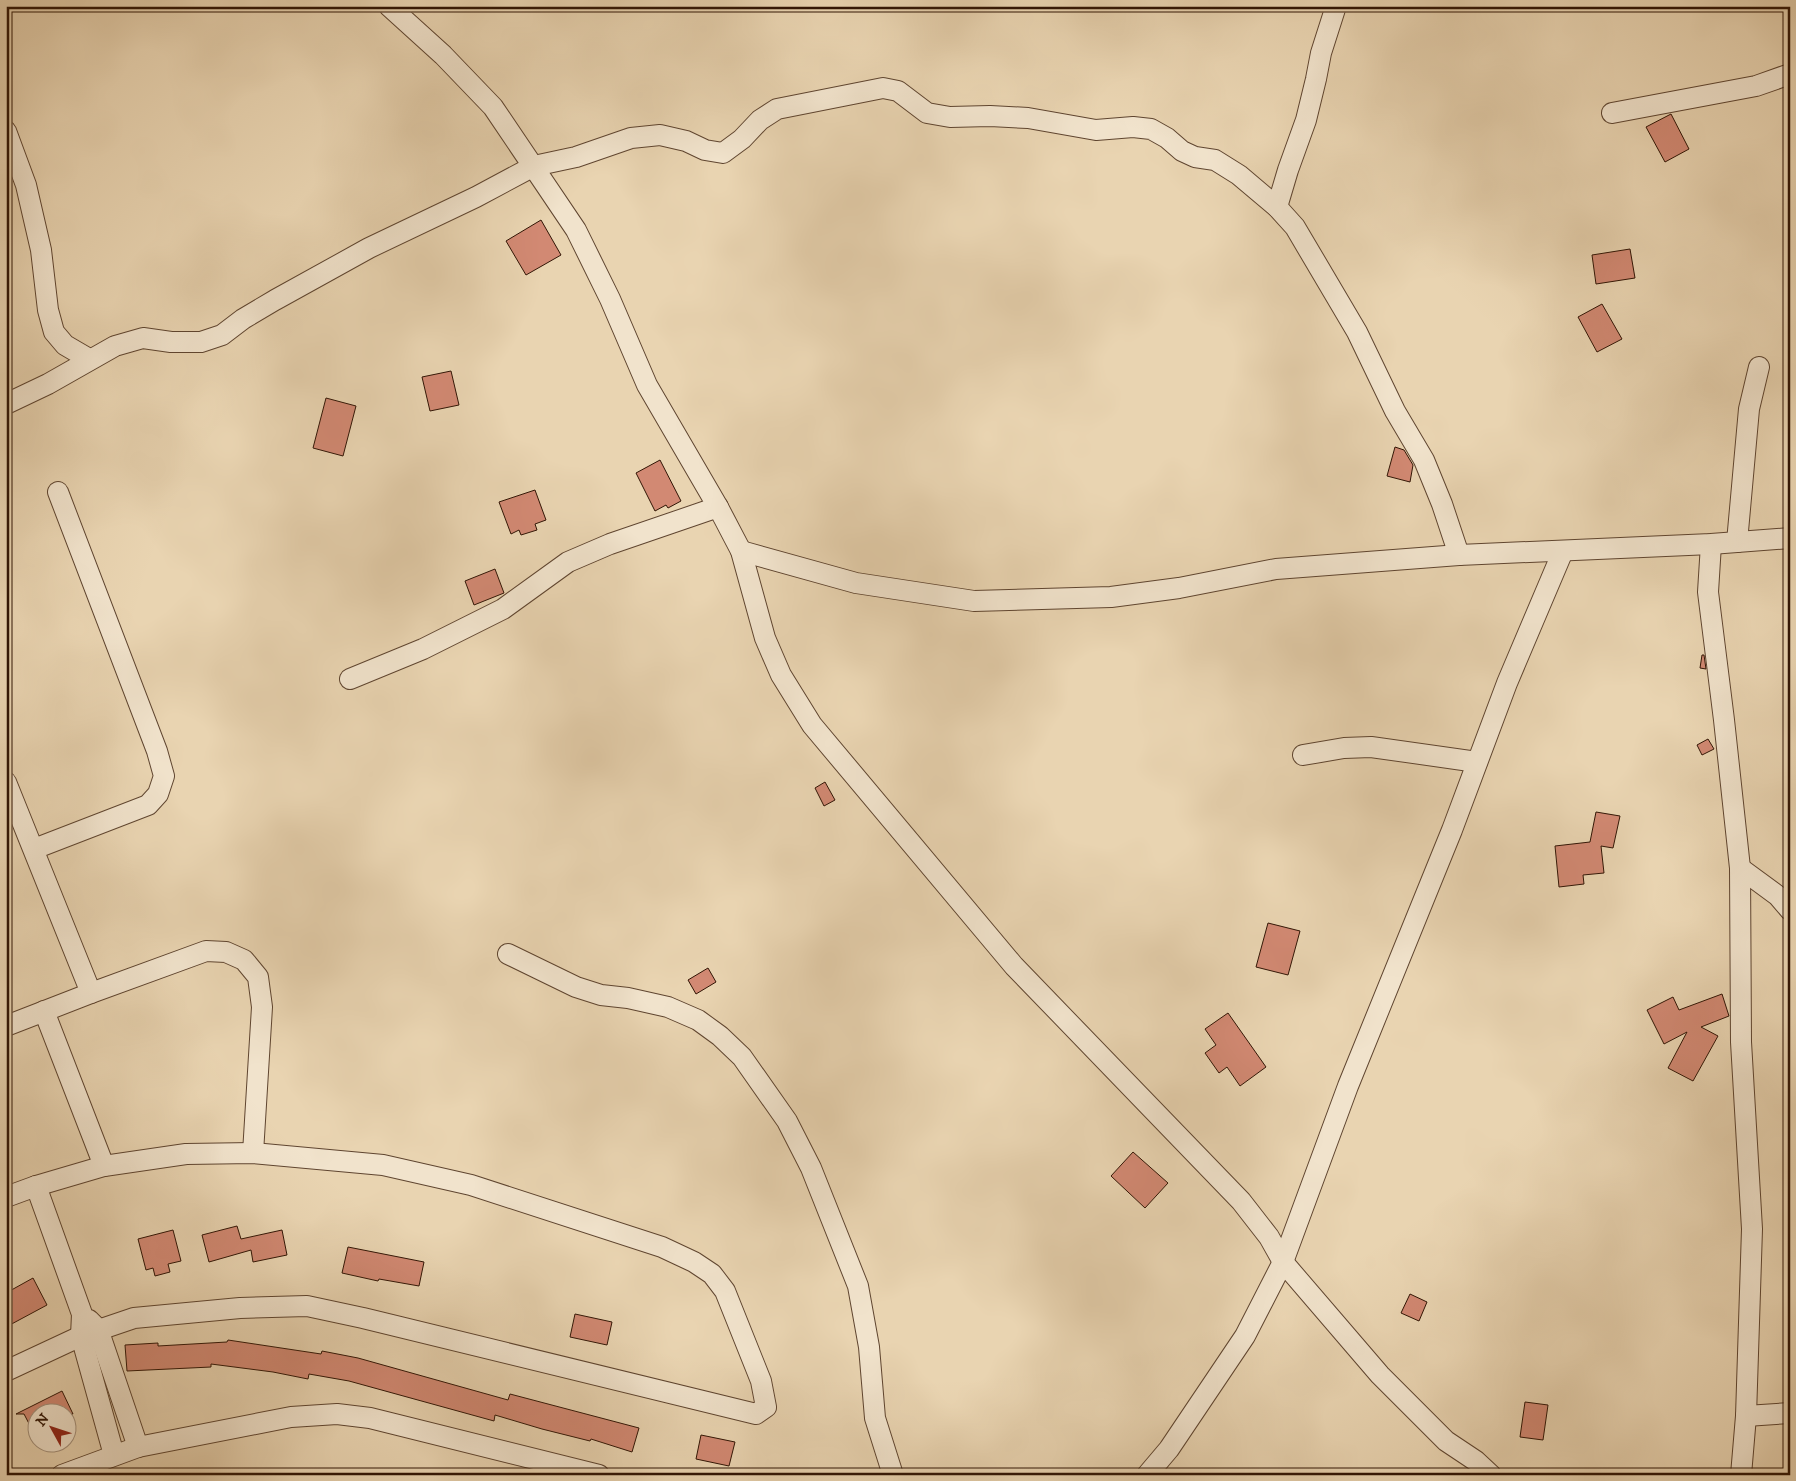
<svg xmlns="http://www.w3.org/2000/svg" width="1796" height="1481" viewBox="0 0 1796 1481" font-family="'IM FELL DW Pica',serif">
<style>
.building{fill:#d28973;stroke:#311505}
.lines{fill:none;stroke-linecap:round;stroke-linejoin:round}
.minor-casing{stroke:#5f4530;stroke-width:22}
.minor{stroke:#f1e3cc;stroke-width:20}
</style>
<rect width="100%" height="100%" fill="#e9d4b1"/>
<filter id="stains"><feTurbulence type="fractalNoise" baseFrequency=".004" numOctaves="4"/><feColorMatrix values="0 0 0 0 .2 0 0 0 0 .09 0 0 0 0 .02 0 0 0 .5 -.17"/></filter>
<radialGradient id="worn" r=".72"><stop offset=".6" stop-color="#630" stop-opacity="0"/><stop offset="1" stop-color="#630" stop-opacity=".3"/></radialGradient>
<g class="building">
<polygon points="1671,114 1689,149 1665,162 1646,127"/>
<polygon points="541,220 561,255 526,275 506,241"/>
<polygon points="1630,249 1635,278 1596,284 1592,255"/>
<polygon points="1602,304 1622,339 1597,352 1578,317"/>
<polygon points="451,371 459,405 430,411 422,377"/>
<polygon points="326,398 356,406 343,456 313,448"/>
<polygon points="1395,447 1404,450 1413,465 1410,482 1387,476"/>
<polygon points="660,460 681,501 668,508 666,505 655,511 636,473"/>
<polygon points="535,490 546,520 535,524 537,530 521,535 519,530 511,534 499,502"/>
<polygon points="495,569 504,593 474,605 465,581"/>
<polygon points="1702,655 1704,655 1706,669 1700,668"/>
<polygon points="1708,739 1714,749 1702,755 1697,745"/>
<polygon points="825,782 835,800 824,806 815,788"/>
<polygon points="1596,812 1620,816 1613,848 1601,846 1604,873 1583,875 1584,884 1559,887 1555,846 1590,842"/>
<polygon points="1268,923 1300,931 1288,975 1256,967"/>
<polygon points="708,968 716,982 696,994 688,980"/>
<polygon points="1722,994 1729,1016 1701,1027 1718,1036 1693,1081 1668,1068 1687,1032 1664,1044 1647,1010 1673,997 1679,1010"/>
<polygon points="1228,1013 1266,1067 1240,1086 1227,1067 1219,1073 1205,1053 1216,1045 1205,1029"/>
<polygon points="1133,1152 1168,1183 1145,1208 1111,1176"/>
<polygon points="237,1226 241,1239 282,1230 287,1255 253,1262 251,1250 209,1262 202,1235"/>
<polygon points="173,1230 181,1261 168,1264 170,1272 155,1276 153,1268 146,1270 138,1239"/>
<polygon points="348,1247 424,1262 419,1286 379,1279 378,1281 342,1273"/>
<polygon points="33,1278 47,1305 6,1327 6,1293"/>
<polygon points="1410,1294 1427,1302 1419,1321 1401,1313"/>
<polygon points="575,1314 612,1322 607,1345 570,1337"/>
<polygon points="228,1340 321,1354 322,1351 358,1358 508,1400 510,1394 639,1428 632,1452 591,1439 590,1441 542,1429 495,1415 494,1421 349,1381 309,1374 308,1379 273,1372 211,1364 211,1367 127,1371 125,1345 158,1343 158,1346 227,1342"/>
<polygon points="62,1391 73,1414 38,1414 38,1441 24,1414 16,1414"/>
<polygon points="1525,1402 1548,1405 1543,1440 1520,1437"/>
<polygon points="701,1435 735,1442 729,1466 696,1459"/>
</g>
<g class="lines">
<g class="minor-casing">
<g id="minor">
<polyline points="389,6 443,55 493,107 576,230 610,299 647,385 718,507 741,551 765,638 781,675 812,725 1014,966 1241,1201 1269,1237 1283,1262 1380,1375 1446,1441 1476,1461 1491,1475"/>
<polyline points="1612,113 1756,86 1790,74"/>
<polyline points="6,131 26,185 41,250 48,310 54,332 65,345 89,359"/>
<polyline points="1277,207 1288,170 1306,120 1316,79 1321,53 1336,6"/>
<polyline points="6,404 48,384 115,346 143,338 171,342 201,342 222,335 243,319 275,300 369,248 476,197 534,166 576,157 631,138 660,135 686,141 705,150 723,153 742,139 760,120 777,109 883,88 898,91 927,113 950,117 990,116 1028,118 1096,130 1133,127 1151,129 1167,138 1182,151 1195,157 1215,160 1239,175 1277,207 1295,227 1357,332 1395,411 1424,460 1442,504 1459,555"/>
<polyline points="1737,542 1749,409 1759,367"/>
<polyline points="1711,544 1708,592 1724,720 1740,868 1741,1042 1752,1229 1746,1416 1741,1475"/>
<polyline points="741,551 856,583 974,601 1111,597 1179,588 1276,569 1459,555 1711,544 1790,538"/>
<polyline points="350,679 423,649 503,609 568,562 610,544 718,507"/>
<polyline points="1303,755 1344,748 1371,747 1477,762"/>
<polyline points="6,782 91,993"/>
<polyline points="34,849 148,805 158,794 164,776 157,751 58,492"/>
<polyline points="1740,868 1778,896 1790,910"/>
<polyline points="508,954 576,987 601,995 628,998 668,1007 698,1020 720,1036 742,1057 787,1121 811,1168 858,1286 869,1347 875,1418 893,1475"/>
<polyline points="44,1011 104,1166"/>
<polyline points="6,1026 91,993 206,951 226,952 244,960 258,977 262,1007 253,1153"/>
<polyline points="36,1186 82,1314 81,1336 114,1455"/>
<polyline points="6,1197 36,1186 104,1166 186,1154 253,1153 383,1165 471,1185 662,1247 694,1262 712,1274 725,1291 761,1381 766,1407 756,1414 363,1318 307,1306 240,1308 134,1318 81,1336 6,1371"/>
<polyline points="89,1320 98,1329 138,1447"/>
<polyline points="1746,1416 1790,1413"/>
<polyline points="62,1475 138,1447 291,1417 337,1414 370,1418 599,1475"/>
<polyline points="1147,1475 1169,1449 1245,1336 1283,1262 1348,1086 1452,830 1507,683 1563,551"/>
</g>
</g>
<use href="#minor" class="minor"/>
</g>
<rect width="1796" height="1481" fill="none" stroke="#e9d4b1" stroke-width="25"/>
<rect x="8" y="8" width="1781" height="1466" fill="none" stroke="#311505" stroke-width="2.5"/>
<rect x="12" y="12" width="1771" height="1456" fill="none" stroke="#311505"/>
<g transform="translate(52 1428) rotate(310)"><circle r="24" fill="#f1e3cc" stroke="#a4917c"/>
<path d="M0-4L9 19L0 12L-9 19Z" fill="#8f2418"/>
<text y="-8" font-size="14" font-weight="bold" text-anchor="middle" fill="#311505">N</text>
</g>
<rect width="100%" height="100%" filter="url(#stains)"/>
<rect width="100%" height="100%" fill="url(#worn)"/>
</svg>
